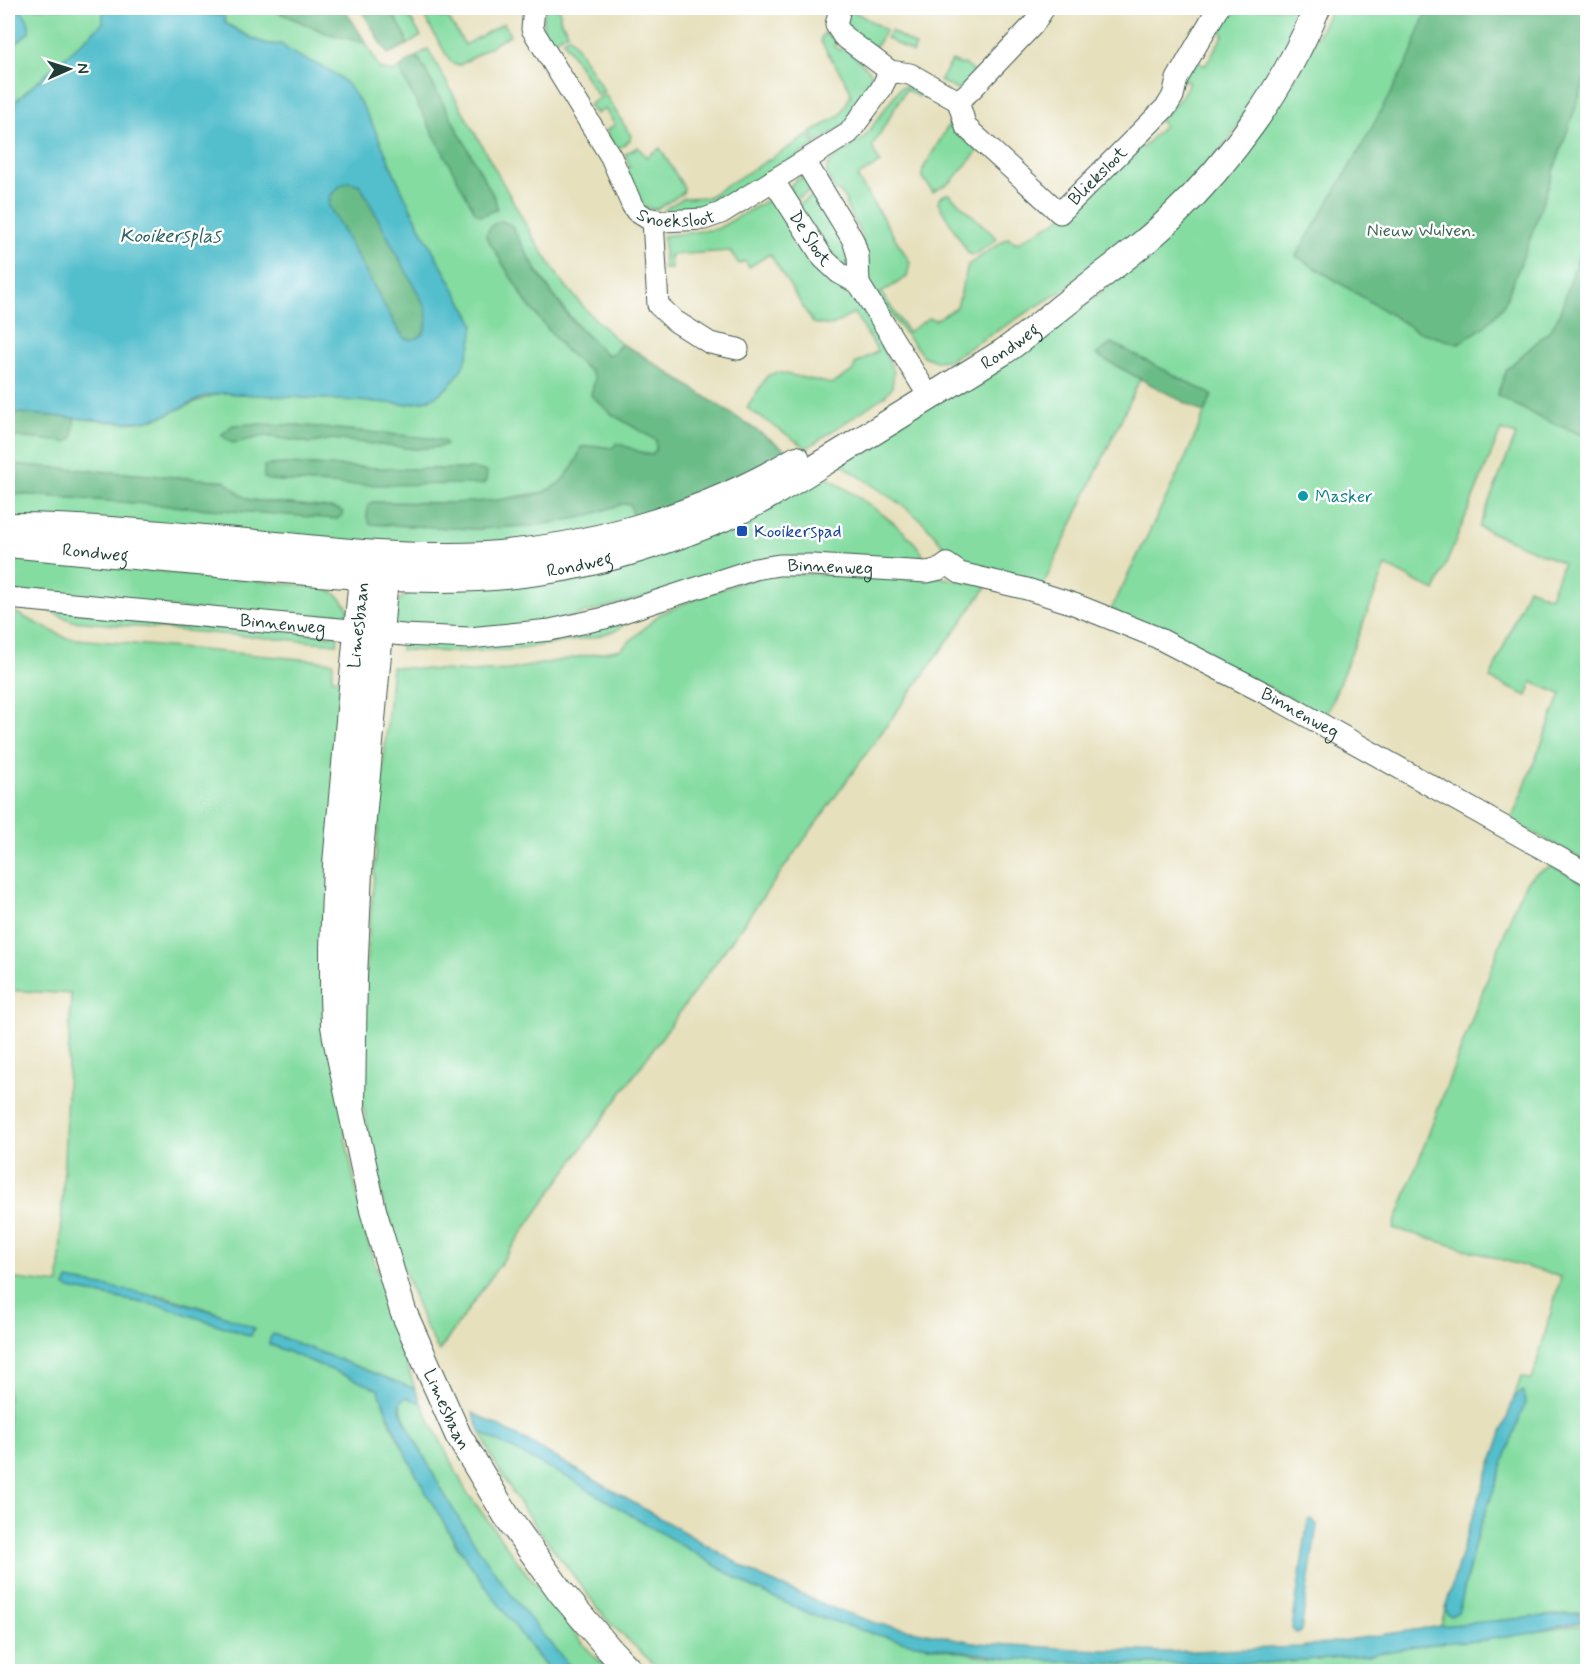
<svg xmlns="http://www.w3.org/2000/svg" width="1595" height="1679" viewBox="0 0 1595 1679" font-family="Mynerve,sans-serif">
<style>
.green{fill:#84dca1;stroke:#528c6a;stroke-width:1.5;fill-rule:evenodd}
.forest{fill:#6bbc87;stroke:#457c5e;stroke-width:1.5}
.water{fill:#52becc;stroke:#387e80;stroke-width:1.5;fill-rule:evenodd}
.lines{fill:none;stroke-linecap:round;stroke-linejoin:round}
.minor-casing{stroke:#3d5549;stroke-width:23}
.major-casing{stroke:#3d5549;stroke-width:28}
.minor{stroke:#fff;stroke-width:21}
.major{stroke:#fff;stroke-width:26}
.culture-dot{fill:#0f9aa8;stroke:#fff;stroke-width:2}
.transit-dot{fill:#1a4fb4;stroke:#fff;stroke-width:2}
.labels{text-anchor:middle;stroke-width:5;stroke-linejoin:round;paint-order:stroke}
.street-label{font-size:18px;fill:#1f3d34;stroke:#fff}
.park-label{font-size:18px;fill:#38654f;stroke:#fff}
.culture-label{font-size:18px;fill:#0d838f;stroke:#fff;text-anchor:start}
.transit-label{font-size:18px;fill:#164399;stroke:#fff;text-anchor:start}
.water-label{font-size:20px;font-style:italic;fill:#2e6462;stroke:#fff}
</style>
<rect width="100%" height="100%" fill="#fff"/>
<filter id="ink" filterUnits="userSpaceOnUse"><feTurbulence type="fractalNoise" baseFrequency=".0167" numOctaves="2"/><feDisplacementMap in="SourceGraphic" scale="12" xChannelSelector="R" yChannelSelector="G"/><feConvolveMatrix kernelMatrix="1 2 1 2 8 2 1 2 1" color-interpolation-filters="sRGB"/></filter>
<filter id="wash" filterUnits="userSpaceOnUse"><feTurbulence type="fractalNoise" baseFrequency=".008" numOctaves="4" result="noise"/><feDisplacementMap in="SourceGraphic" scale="24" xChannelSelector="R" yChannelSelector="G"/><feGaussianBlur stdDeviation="1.35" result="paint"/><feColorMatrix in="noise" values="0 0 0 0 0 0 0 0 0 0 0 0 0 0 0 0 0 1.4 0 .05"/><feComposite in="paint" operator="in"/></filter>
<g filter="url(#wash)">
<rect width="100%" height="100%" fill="#e6e0bd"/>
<g class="green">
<polygon points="17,8 103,8 103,23 8,108 8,51 29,32 25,15"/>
<path d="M197,8H269L326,33L366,43L380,69L393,72L404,65L401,72L410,90L497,209L495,199L419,59L414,58L428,49L534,239L560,279L587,311L621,344L614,353L607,355C566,319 537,274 511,225L486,236L526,302L565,350L591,372L595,379L591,395L613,415L656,440L657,449L652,455L598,446L577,462L559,484L544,492L480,503L372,502L370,524L477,529L540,525L583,517L622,504H630L635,522L474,552L8,522V493L263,513L338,509L250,500L241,496L225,481L8,464V436L68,442L73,437L74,418C96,420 121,425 144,421C172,417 195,398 223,393L407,404C460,395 461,369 474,324C450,280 423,236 402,190C386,157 373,118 350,88C330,62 301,64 281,44C261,47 243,32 225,23L224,16L205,13ZM296,425L429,438L415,449L332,439L311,443L266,436ZM283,464L404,469H476L346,485L270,480L268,465Z"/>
<polygon points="389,8 404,8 421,36 407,45 405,34"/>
<polygon points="419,8 434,8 441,18 447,16 465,45 504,23 510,35 460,65 455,65 450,61"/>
<path d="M546,8H560V19L568,32L555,40L552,39L549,41C541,29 542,20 546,8Z"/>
<polygon points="848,8 886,30 875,48 844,28"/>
<path d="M1228,8H1308L1290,45L1229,140L1158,218L1067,288L949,360L936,361L923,356L882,304L867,279L862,235L845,204L847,202L840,192L835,190C829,180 822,171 831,161L864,138L900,88L907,85L921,94L919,97L906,89L872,147L880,163L857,177L910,262L907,277L881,293L908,332L929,318L936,320L957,307L968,265L1008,238L1017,243L1058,220L1137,143L1142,148L1164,126L1160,121L1181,97L1189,83L1181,78L1195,60L1205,66L1224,34L1214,27Z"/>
<polygon points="1332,8 1587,8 1587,862 1511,821 1561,694 1532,682 1527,696 1490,679 1528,588 1550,597 1563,563 1479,527 1516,435 1501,430 1435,591 1386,566 1326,716 1111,610 1186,457 1212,395 1112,343 1097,355 1140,379 1043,586 961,566 924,523 909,510 837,461 1076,312 1164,240 1293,82"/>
<polygon points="891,31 916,46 913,53 886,38"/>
<polygon points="824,33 838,41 834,45 840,50 844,47 868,69 871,73 874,82 851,121 818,143 811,133 840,115 851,95 849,87 821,42 821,38"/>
<polygon points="570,36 604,91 597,95 563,40"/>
<polygon points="952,61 961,65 965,64 975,73 959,91 940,81"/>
<polygon points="605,94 631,136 630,140 621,147 615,147 606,131 615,124 605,109 596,114 589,105"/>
<polygon points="952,124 958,127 955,132 964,140 968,136 978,151 951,182 933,192 922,176 923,169 948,126"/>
<polygon points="809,135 816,145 710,210 662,214 665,209 683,198 708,197"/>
<polygon points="638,147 646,157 660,148 684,188 683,193 657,209 652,209 643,206 626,169 630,167 625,154"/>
<polygon points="798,178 806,178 815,187 793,201 790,186"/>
<polygon points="818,192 849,243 853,267 842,268 796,206"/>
<polygon points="946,194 949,194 997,238 995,241 974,255 969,254 938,203 939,198"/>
<polygon points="766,201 775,203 849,287 866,312 894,372 892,387 886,395 807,448 747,408 767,376 777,372 832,384 853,371 855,364 878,351 854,313 832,326 813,323 770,254 749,267 745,261 739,264 730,251 670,255 671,269 664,269 664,236 717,229"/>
<path d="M819,472C848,491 908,526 923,555L922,560L871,558L653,595L544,624L477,629L390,628C395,604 395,598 419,588Z"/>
<path d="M8,549L97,565L320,587C340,592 350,605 352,625L8,592Z"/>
<polygon points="770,573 937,577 988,585 594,1131 439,1351 425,1326 404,1270 377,1180 361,1094 363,1002 392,667 471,672 509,670 621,649 660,614 707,594"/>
<polygon points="44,608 338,636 337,644 72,621"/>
<path d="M10,610L66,638L333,662L332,678L342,679L345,1137L367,1239L415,1389L273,1334L269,1344L378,1389L393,1429L456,1545L535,1654L551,1671H8V1278L59,1284L71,994L8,990V648ZM70,1289L164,1296L213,1311L253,1328L193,1315L165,1307Z"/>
<polygon points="634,616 617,630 595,637 520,649 457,652 401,650 401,642"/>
<path d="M1552,866L1588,885L1587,1612L1441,1626L1445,1609L1447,1614L1461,1603L1475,1542L1523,1392L1514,1398L1521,1377L1532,1380L1561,1277L1393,1228L1517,900C1527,879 1530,874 1552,866Z"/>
<path d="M406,1397L421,1403L466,1491L524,1570L589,1651L610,1671H574C537,1629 500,1585 470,1537C445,1498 424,1457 403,1416L400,1402Z"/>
<polygon points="481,1433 569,1477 753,1588 813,1615 871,1633 910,1643 983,1656 1125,1664 1263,1663 1367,1655 1445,1642 1477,1641 1587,1624 1587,1671 661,1671 606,1619 521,1506 492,1458"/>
</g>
<g class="forest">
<polygon points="269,8 344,8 366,43 326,33"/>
<polygon points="360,8 389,8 405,34 407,45 388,54"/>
<polygon points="1427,8 1587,8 1587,74 1529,242 1504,305 1484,327 1458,344 1417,331 1296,256 1358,153 1410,57"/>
<polygon points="414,58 419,59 495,199 497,209 481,216 475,212 410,90 401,72 404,65"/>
<path d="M349,181L360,185L426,308C429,325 426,342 405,339L397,328L329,206L330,196L341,185Z"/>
<path d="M502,221L511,225L537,272L571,320L607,355L614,353L621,344L637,352L794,455L635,522L630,504H622L583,517L540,525L477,529L370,524L367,518L368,505L372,502C419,503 466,505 512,498C522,496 534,496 544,492C564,484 576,466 581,447L598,446L612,448L617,443L646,454L652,455L656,449V440L613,415L591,395L595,379L591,372L565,350L526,302L486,236C489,226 493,223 502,221Z"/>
<polygon points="1587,231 1587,437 1540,418 1497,395 1507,369 1551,329 1559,315"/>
<polygon points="1112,343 1212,395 1204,413 1096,355"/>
<polygon points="8,412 74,418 73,437 68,442 8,436"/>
<polygon points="250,424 296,425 429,438 444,441 446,445 438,447 415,449 332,439 311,443 266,436 233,443 221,435 233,425"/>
<polygon points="8,464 225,481 241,495 250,500 338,509 343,512 342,515 337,519 8,493"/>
<polygon points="283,464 404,469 476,469 487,472 486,481 483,484 346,485 270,480 264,478 264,466"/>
</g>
<g class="water">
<path d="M17,8C26,15 30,20 29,32L8,51V9Z"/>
<path d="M103,8H197L205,13L224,16L225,23C243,33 261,47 281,44C301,64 330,62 350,88C373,117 386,157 402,190C423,236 450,280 474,324C472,354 459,386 430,399C423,402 414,403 407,404L223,393L205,396L166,415L144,421L121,422L8,412V108L103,23ZM349,182L360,185L426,308C429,325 426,342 405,339L397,328L329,206L330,196L341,185Z"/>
<path d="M68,1280C134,1291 192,1300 254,1328L251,1336L165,1307L70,1289L65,1287Z"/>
<path d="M273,1334L415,1389L421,1403L406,1397L400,1402V1409C407,1428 419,1447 429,1466C468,1541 518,1608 574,1671H551C530,1649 513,1623 494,1598C445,1530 408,1468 378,1389L269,1344L270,1338Z"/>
<polygon points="1523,1391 1525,1403 1475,1542 1461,1603 1458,1612 1451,1616 1447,1614 1445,1609 1471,1521 1514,1398"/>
<polygon points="473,1413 536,1446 761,1577 830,1607 879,1624 979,1643 1075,1649 1166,1652 1301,1647 1441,1626 1579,1613 1581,1622 1526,1634 1477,1641 1445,1642 1367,1655 1263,1663 1125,1664 1015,1659 910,1643 871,1633 813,1615 753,1588 569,1478 481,1433"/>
<polygon points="1312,1519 1317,1525 1301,1631 1296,1633 1292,1629 1308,1520"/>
</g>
</g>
<g filter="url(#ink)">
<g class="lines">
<g class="minor-casing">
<g id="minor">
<path id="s1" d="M534,8L532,29L611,157L632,205L636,211L647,218L663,221L704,219L721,213L849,133L881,89L890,71"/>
<path id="s2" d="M840,8L836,25L843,36L890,71L910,74L958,101L966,127L1060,213L1167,106L1173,96L1177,79L1218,8"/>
<polyline points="958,101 970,91 1033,25 1044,8"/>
<polyline points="805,161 853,240 858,256 859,284"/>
<path id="s3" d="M773,180L823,258L839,273L859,284L930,398"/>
<polyline points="653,220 658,305 675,321 710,343 738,349"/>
<path id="s4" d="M8,598L404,635L469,638L550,630L605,618L755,569L779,565H813L927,572L940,569L947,564L960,573L1027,589L1074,604L1156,637L1282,702L1588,874"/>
</g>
</g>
<g class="major-casing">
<g id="major">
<path d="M8,526C104,526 201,538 297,547C348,552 399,557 451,556C568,555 697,519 797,459"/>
<path id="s5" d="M8,544C92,552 176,560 260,568C353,576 446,586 539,572C605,563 670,541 731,515C771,497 808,472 846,449C898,417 950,385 1003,352C1031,333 1055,311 1082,291C1112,267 1143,246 1170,219C1232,160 1285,86 1317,8"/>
<path id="s6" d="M352,1104L354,977L360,851L385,578L374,554L362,577L336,864L333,948V995L334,1026L337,1043L373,1210L403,1311L458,1435L506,1515L560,1591L609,1649L631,1672"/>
</g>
</g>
<use href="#minor" class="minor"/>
<use href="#major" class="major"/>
</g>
</g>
<circle class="culture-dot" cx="1303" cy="496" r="6"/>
<rect class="transit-dot" x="736" y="525" width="12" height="12" rx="3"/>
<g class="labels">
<g class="street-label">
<text dy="6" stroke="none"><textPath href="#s2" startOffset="372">Blieksloot</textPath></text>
<text dy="6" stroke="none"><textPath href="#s1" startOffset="273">Snoeksloot</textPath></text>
<text dy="6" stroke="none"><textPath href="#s3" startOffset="69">De Sloot</textPath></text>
<text dy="6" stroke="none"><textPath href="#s5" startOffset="1060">Rondweg</textPath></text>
<text dy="6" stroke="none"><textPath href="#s5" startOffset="88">Rondweg</textPath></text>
<text dy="6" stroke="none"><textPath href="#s5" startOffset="574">Rondweg</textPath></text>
<text dy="6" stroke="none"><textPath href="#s4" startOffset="834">Binnenweg</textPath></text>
<text dy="6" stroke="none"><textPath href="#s4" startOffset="276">Binnenweg</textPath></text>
<text transform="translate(358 625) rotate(-84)" y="6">Limesbaan</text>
<text dy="6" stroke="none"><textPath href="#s4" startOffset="1338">Binnenweg</textPath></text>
<text dy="6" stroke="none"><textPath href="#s6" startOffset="1431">Limesbaan</textPath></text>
</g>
<g class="park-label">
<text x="1421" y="236">Nieuw Wulven.</text>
</g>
<g class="culture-label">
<text x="1315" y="502">Masker</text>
</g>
<g class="transit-label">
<text x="754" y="537">Kooikerspad</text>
</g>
<g class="water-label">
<text x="170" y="242">Kooikersplas</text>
</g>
</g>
<rect width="1595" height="1679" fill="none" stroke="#fff" stroke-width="30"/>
<g transform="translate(69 69) rotate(87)" stroke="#ffffff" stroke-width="4.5" paint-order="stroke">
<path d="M0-4.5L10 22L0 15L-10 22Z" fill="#1f3d34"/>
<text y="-9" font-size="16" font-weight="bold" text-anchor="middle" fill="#1f3d34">N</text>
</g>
</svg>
